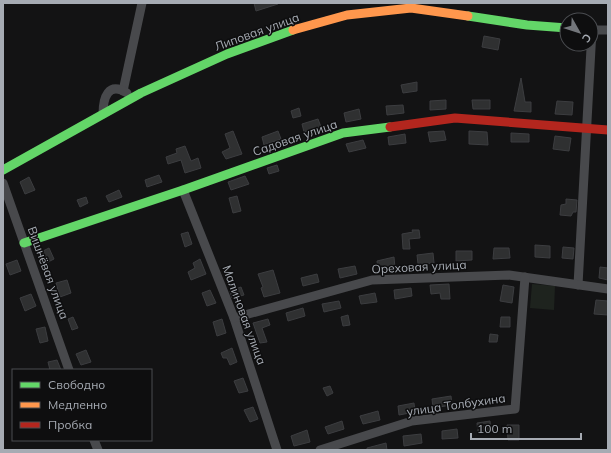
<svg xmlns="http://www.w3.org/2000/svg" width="611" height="453" viewBox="0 0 611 453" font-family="Mulish,sans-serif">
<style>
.green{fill:#1e231e}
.building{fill:#2f3031;stroke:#3c3d40}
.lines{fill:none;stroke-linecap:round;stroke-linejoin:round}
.street{stroke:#48494c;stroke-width:9}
.fast{stroke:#63d668;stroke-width:9}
.slow{stroke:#ff974d;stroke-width:9}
.jam{stroke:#b3261e;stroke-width:9}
.labels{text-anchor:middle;stroke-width:3;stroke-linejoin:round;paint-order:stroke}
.street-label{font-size:12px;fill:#a6abb3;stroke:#0e0e0f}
</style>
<rect width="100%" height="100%" fill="#131314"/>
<polygon class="green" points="532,284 555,286 554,310 530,308"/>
<g class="building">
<polygon points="254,3 278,3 278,4 256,11"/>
<polygon points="484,36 500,39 498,50 482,47"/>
<polygon points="521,78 525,102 531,102 531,112 514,111"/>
<polygon points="417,82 417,91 403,93 401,85"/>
<polygon points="446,100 446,109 430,110 430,101"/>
<polygon points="472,100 490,100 490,109 473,109"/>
<polygon points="557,101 573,102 572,115 555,114"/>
<polygon points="403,105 404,113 387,115 386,106"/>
<polygon points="299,108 301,116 293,118 291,111"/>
<polygon points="359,109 361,119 346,122 344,113"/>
<polygon points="318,119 321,127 304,132 302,124"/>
<polygon points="233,131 242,154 226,159 222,152 230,148 225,134"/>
<polygon points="278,131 281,139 264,145 262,137"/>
<polygon points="444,131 446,140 430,142 428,132"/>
<polygon points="469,131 487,132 488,145 469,144"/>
<polygon points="511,133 529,134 529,142 511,142"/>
<polygon points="405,134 406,143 389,145 388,137"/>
<polygon points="555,136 571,138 569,151 553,149"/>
<polygon points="363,140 366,148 349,152 346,144"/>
<polygon points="185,146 191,161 198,158 201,168 185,173 181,160 168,164 166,157 177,153 176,149"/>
<polygon points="277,165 279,171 269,174 267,168"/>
<polygon points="159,175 162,182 147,187 145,180"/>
<polygon points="245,176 249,184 231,190 228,182"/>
<polygon points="29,177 35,190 25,194 20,182"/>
<polygon points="119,190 122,197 109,202 106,196"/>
<polygon points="237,196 241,211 233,213 229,198"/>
<polygon points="86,197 88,203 80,207 77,200"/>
<polygon points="566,199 577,200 576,212 573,212 571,216 560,215 561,205 566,204"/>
<polygon points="412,230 419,230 420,238 409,239 410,249 403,249 402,234 413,232"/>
<polygon points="188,232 192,244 185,247 181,234"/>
<polygon points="535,245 550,246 550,258 535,257"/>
<polygon points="563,247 574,248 573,259 562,258"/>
<polygon points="49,248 54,259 46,263 41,252"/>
<polygon points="494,248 509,248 510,258 493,259"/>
<polygon points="456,251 472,251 472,260 456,261"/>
<polygon points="433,253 434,263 418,264 417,255"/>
<polygon points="394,257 395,268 378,270 377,261"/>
<polygon points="200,259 206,274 191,280 188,272 195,268 193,263"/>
<polygon points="17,260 21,271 10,275 6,264"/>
<polygon points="355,266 357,274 340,278 338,269"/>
<polygon points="600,267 608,268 608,280 599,278"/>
<polygon points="273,270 280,293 264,297 261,288 263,287 258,274"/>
<polygon points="317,274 319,282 303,286 301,278"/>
<polygon points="67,280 71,293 60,297 56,283"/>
<polygon points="449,284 450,299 441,299 440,293 431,294 430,285"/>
<polygon points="503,285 514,287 512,303 500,301"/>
<polygon points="241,287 244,295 232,298 230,291"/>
<polygon points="411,288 412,296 395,299 394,290"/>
<polygon points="210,290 216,303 207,306 202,293"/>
<polygon points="375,293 377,302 361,304 359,296"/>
<polygon points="31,294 36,306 25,311 20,298"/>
<polygon points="596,300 608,301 608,315 594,314"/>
<polygon points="339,301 341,308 324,312 322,304"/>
<polygon points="303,308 305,316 288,321 286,313"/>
<polygon points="348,315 350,325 343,326 341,317"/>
<polygon points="73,317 78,328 72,330 68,319"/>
<polygon points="501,317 510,317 510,327 500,327"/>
<polygon points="222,319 226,333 217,336 213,322"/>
<polygon points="268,319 270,325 262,328 267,342 260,343 253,323"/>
<polygon points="45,327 48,341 40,343 36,329"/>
<polygon points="490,334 498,335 497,342 489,342"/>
<polygon points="232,348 237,362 230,365 227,358 223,358 221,353"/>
<polygon points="86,350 91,362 81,365 76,354"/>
<polygon points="57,360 61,370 50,370 48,362"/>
<polygon points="243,378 248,391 239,393 234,381"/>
<polygon points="330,386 333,393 327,396 323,388"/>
<polygon points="451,396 452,405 433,408 432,399"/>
<polygon points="414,403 415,412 399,415 398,406"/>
<polygon points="253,407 258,419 250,422 244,410"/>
<polygon points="378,411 380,420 363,424 360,416"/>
<polygon points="342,421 344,429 328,434 325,427"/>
<polygon points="490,421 491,432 478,433 477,423"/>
<polygon points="507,425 519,425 519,440 508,440"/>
<polygon points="457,429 458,438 442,439 442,431"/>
<polygon points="307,430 310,442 294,446 291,436"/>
<polygon points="421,434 422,443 404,446 403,436"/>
<polygon points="386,443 387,450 367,450 367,448"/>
</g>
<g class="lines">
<g class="street">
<polyline points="591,30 608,30"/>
<polyline points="123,91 142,3"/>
<path d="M103,114C103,98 108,81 127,93"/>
<polyline points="3,183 69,370"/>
<polyline points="183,190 234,318 277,450"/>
<polyline points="578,285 592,30"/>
<polyline points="234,318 372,280 509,275 608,289"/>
<polyline points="94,440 98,450"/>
<polyline points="320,450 412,421 515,409 525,277"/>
</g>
<g class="fast">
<polyline points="468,16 527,25 567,28"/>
<polyline points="3,170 141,93 227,54 293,30"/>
<polyline points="24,243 183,190 343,133 390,127"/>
</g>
<polyline class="slow" points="293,30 347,15 411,8 468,16"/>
<polyline class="jam" points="390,127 455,118 608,130"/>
</g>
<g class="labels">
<g class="street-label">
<text transform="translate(257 32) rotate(-20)" y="4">Липовая улица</text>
<text transform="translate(295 138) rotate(-19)" y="4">Садовая улица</text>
<text transform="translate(419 267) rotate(-3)" y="4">Ореховая улица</text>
<text transform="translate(48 273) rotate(70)" y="4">Вишнёвая улица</text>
<text transform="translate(244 315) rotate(70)" y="4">Малиновая улица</text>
<text transform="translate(456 405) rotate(-8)" y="4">улица Толбухина</text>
</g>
</g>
<rect width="611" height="453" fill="none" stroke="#a6abb3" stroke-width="8"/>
<rect x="12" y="369" width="140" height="72" fill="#0e0e0f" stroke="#4b4d51"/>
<rect x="20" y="382" width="20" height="6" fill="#63d668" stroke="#4b4d51"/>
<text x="48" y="389" font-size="12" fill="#a6abb3">Свободно</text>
<rect x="20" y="402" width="20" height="6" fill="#ff974d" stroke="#4b4d51"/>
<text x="48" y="409" font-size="12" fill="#a6abb3">Медленно</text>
<rect x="20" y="422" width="20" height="6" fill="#b3261e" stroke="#4b4d51"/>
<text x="48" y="429" font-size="12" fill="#a6abb3">Пробка</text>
<g transform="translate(579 32) rotate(129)"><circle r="19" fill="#0e0e0f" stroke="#4b4d51"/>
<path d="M0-3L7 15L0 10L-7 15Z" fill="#73767b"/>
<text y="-6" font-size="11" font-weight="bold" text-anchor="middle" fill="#a6abb3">С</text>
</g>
<path d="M471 433v6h110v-6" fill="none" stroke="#a6abb3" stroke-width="2"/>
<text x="477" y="433" font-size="12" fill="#a6abb3" stroke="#0e0e0f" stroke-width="3" paint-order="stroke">100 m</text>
</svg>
